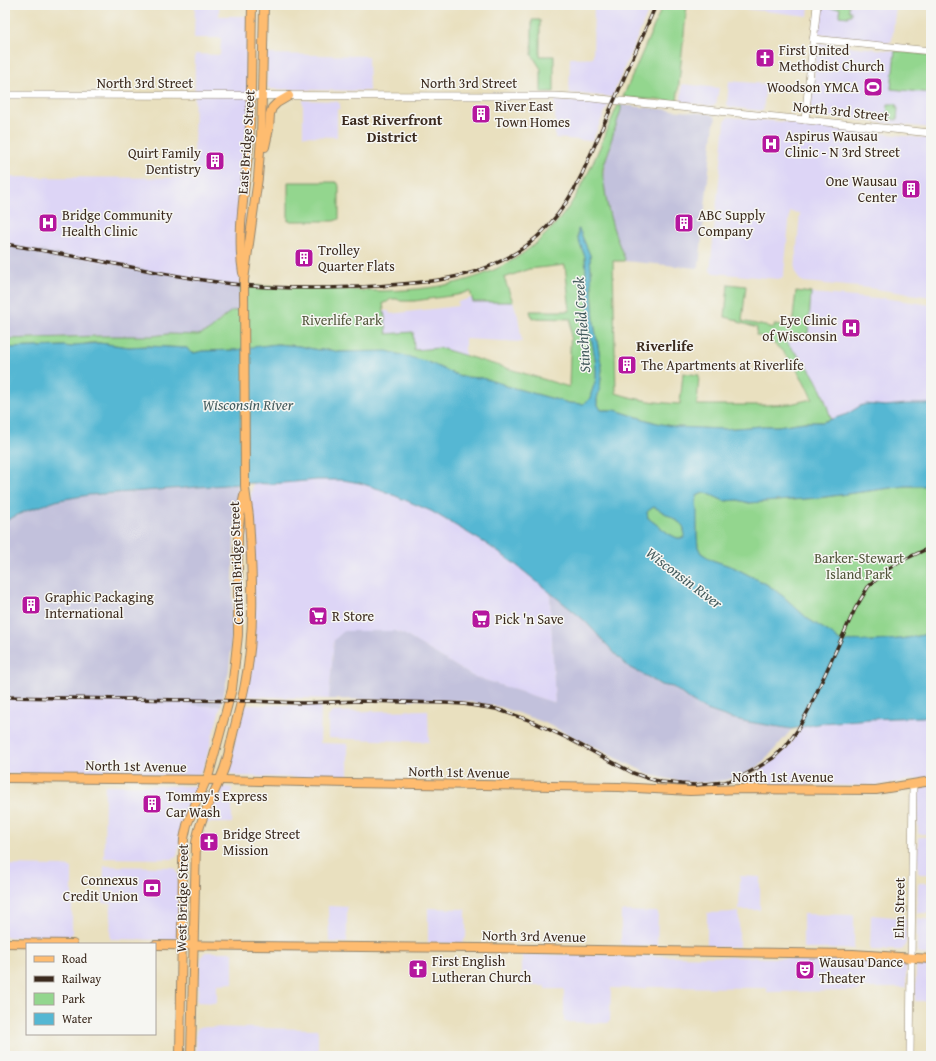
<svg xmlns="http://www.w3.org/2000/svg" width="936" height="1061" viewBox="0 0 936 1061" font-family="'Gentium Book Plus',serif">
<style>
.built{fill:#ddd5f6}
.industrial{fill:#c2c1dc}
.green{fill:#93d68e;stroke:#678056;fill-rule:evenodd}
.water{fill:#55b7d3;stroke:#487078;fill-rule:evenodd}
.lines{fill:none;stroke-linecap:round;stroke-linejoin:round}
.minor-casing{stroke:#92856e;stroke-width:8}
.major-casing{stroke:#92856e;stroke-width:10}
.minor{stroke:#fff;stroke-width:7}
.major{stroke:#febc70;stroke-width:8}
.rail-casing{stroke:#3b2a1e;stroke-width:3.5}
.rail{stroke:#f6f6f2;stroke-width:2;stroke-dasharray:6;stroke-linecap:butt}
.major-bridge-casing{stroke:#92856e;stroke-width:10;stroke-linecap:butt}
.major-bridge{stroke:#febc70;stroke-width:8}
.labels{text-anchor:middle;stroke-width:3;stroke-linejoin:round;paint-order:stroke}
.poi-label{font-size:14px;fill:#3b2a1e;stroke:#f6f6f2;text-anchor:start}
.street-label{font-size:14px;fill:#3b2a1e;stroke:#f6f6f2}
.park-label{font-size:14px;fill:#51553a;stroke:#f6f6f2}
.neighbourhood-label{font-size:15px;font-weight:bold;fill:#3b2a1e;stroke:#f6f6f2}
.water-label{font-size:15px;font-style:italic;fill:#445b5d;stroke:#f6f6f2}
</style>
<rect width="100%" height="100%" fill="#f6f6f2"/>
<filter id="ink" filterUnits="userSpaceOnUse"><feTurbulence type="fractalNoise" baseFrequency=".025" numOctaves="2"/><feDisplacementMap in="SourceGraphic" scale="8" xChannelSelector="R" yChannelSelector="G"/><feConvolveMatrix kernelMatrix="1 2 1 2 8 2 1 2 1" color-interpolation-filters="sRGB"/></filter>
<filter id="wash" filterUnits="userSpaceOnUse"><feTurbulence type="fractalNoise" baseFrequency=".012" numOctaves="4" result="noise"/><feDisplacementMap in="SourceGraphic" scale="16" xChannelSelector="R" yChannelSelector="G"/><feGaussianBlur stdDeviation="0.9" result="paint"/><feColorMatrix in="noise" values="0 0 0 0 0 0 0 0 0 0 0 0 0 0 0 0 0 1.4 0 .05"/><feComposite in="paint" operator="in"/></filter>
<g filter="url(#wash)">
<rect width="100%" height="100%" fill="#e9e0bf"/>
<g class="built">
<polygon points="195,5 219,5 219,16 253,16 247,179 240,285 192,278 5,244 5,177 194,178 195,54 220,55 221,38 194,38"/>
<polygon points="594,5 651,5 612,97 569,93 570,58 593,58"/>
<polygon points="737,5 809,5 808,16 737,8"/>
<polygon points="821,5 896,5 892,40 890,42 888,43 822,35 819,34 818,32"/>
<polygon points="819,43 895,51 891,89 931,93 931,128 811,115 810,112 817,47 818,44"/>
<polygon points="267,54 368,56 369,91 270,89 267,86"/>
<polygon points="729,81 766,84 763,111 728,107 727,103"/>
<polygon points="682,84 719,88 716,104 713,106 681,102"/>
<polygon points="303,100 335,101 338,102 340,104 340,109 337,109 337,137 303,136"/>
<polygon points="555,100 609,103 592,141 555,138"/>
<polygon points="729,117 810,124 817,126 840,129 844,127 849,128 853,130 931,139 931,297 869,288 804,282 800,280 797,276 795,269 800,213 790,212 784,274 782,278 778,279 715,273 710,271 725,122 727,118"/>
<polygon points="811,293 877,299 883,298 931,305 931,404 907,404 885,406 866,404 847,414 831,419 823,395 816,381 808,368 787,343 792,335 808,334"/>
<polygon points="472,298 473,302 513,302 518,316 522,342 465,339 465,356 440,348 414,350 387,334 385,314 384,314 384,311 389,311 390,314 458,306 457,302"/>
<polygon points="317,480 343,480 360,483 379,489 431,511 485,543 515,564 550,592 555,703 472,676 403,634 395,631 345,631 334,640 329,699 243,696 249,658 248,509 253,483 271,484"/>
<polygon points="5,699 134,702 221,706 204,767 199,774 196,776 5,774"/>
<polygon points="244,705 321,705 320,743 348,744 348,779 237,776 232,774 229,770 229,763"/>
<polygon points="428,710 429,742 328,738 328,717 332,712 376,711"/>
<polygon points="931,715 931,777 873,786 748,784 748,778 778,757 789,746 800,728 823,723 869,719 923,717"/>
<polygon points="105,785 196,786 197,787 197,791 185,817 181,830 179,849 177,855 175,858 172,859 104,858"/>
<polygon points="931,786 931,834 918,834 918,789 921,787"/>
<polygon points="225,787 232,788 232,823 204,823 220,788"/>
<polygon points="918,837 931,837 931,874 920,874 918,872"/>
<polygon points="5,865 62,866 70,867 72,868 72,935 68,937 5,937"/>
<polygon points="104,866 171,867 176,869 178,874 178,934 176,939 170,940 110,939 111,904 103,903"/>
<polygon points="740,876 760,877 760,910 739,910"/>
<polygon points="919,883 931,883 931,913 917,913 918,885"/>
<polygon points="328,906 347,907 347,943 331,942 329,941"/>
<polygon points="428,908 466,909 466,937 463,942 461,944 428,943"/>
<polygon points="621,911 658,912 657,946 625,946 621,944"/>
<polygon points="739,912 739,947 707,947 707,913"/>
<polygon points="803,914 854,915 854,949 803,949"/>
<polygon points="871,915 906,918 906,943 903,949 901,950 870,950"/>
<polygon points="917,918 931,920 931,955 919,954 917,952"/>
<polygon points="205,952 233,952 233,983 217,984 217,1003 197,1002 201,959 202,956"/>
<polygon points="522,954 734,957 899,961 905,963 906,966 906,988 860,988 860,991 767,992 767,988 646,987 645,989 611,988 610,1021 607,1023 564,1022 564,989 545,989 545,986 521,986"/>
<polygon points="919,964 931,965 931,1001 915,1001 916,968 918,965"/>
<polygon points="200,1027 317,1029 318,1033 318,1056 196,1056 196,1032 197,1029"/>
</g>
<g class="industrial">
<polygon points="621,105 710,114 715,117 716,120 714,122 699,266 697,268 624,261 625,259 616,239 610,219 605,195 603,174 605,163 611,145 610,145 619,115"/>
<polygon points="5,244 192,278 240,285 240,310 232,311 229,313 222,318 211,329 203,334 198,335 168,334 153,336 98,336 5,339"/>
<polygon points="238,484 238,497 234,534 232,640 229,670 221,706 134,702 5,699 5,521 26,511 59,500 89,495"/>
<polygon points="550,592 584,620 620,659 630,668 648,677 658,684 661,685 673,687 691,701 704,709 730,718 748,722 792,729 774,750 759,766 742,775 725,780 705,783 678,781 651,775 543,722 501,707 463,701 435,700 329,699 334,640 344,631 395,631 403,634 472,676 555,703"/>
</g>
<g class="green">
<polygon points="663,5 687,5 677,102 623,97"/>
<polygon points="828,5 849,5 849,11 851,11 851,15 848,15 848,17 839,16 840,8 828,8"/>
<polygon points="532,20 540,20 540,56 554,56 554,92 541,92 541,69 532,55"/>
<polygon points="895,51 931,55 931,93 891,89"/>
<polygon points="888,104 897,104 896,108 898,108 897,120 887,119"/>
<path d="M618,105H621V110L610,144L611,145C608,153 605,161 603,169C602,176 604,183 605,190C608,215 615,236 625,259L624,261H613L616,393C636,400 659,403 680,404L683,373L699,375L697,405H765L790,404L812,399C803,376 782,341 756,335L757,328L738,322V320L725,317L728,284L746,286L742,321L774,328V325L792,327L796,291L811,293L808,334L792,335L787,343C794,351 801,359 808,367C819,382 826,401 831,419L823,422H804L778,426H762L723,429L698,428L676,427L660,424L615,410H601L597,403V399L600,387L602,369L594,323L590,255L579,229L578,230V238L585,257L590,332L595,358L596,369V379L591,394V399L583,404L569,403L503,385L482,378L464,377L452,373L355,352H339L330,350H318L299,346L277,344L255,347L236,350L202,351L194,353L189,352L187,348L147,346L129,347L99,343H90L73,347L64,346L5,348V339L98,336H153L168,334L198,335L206,332L211,329L226,315L232,311L240,310V285L259,286C286,287 313,288 340,289C354,290 369,291 383,291C459,289 521,273 568,208C573,201 578,192 582,185C596,159 606,131 618,105ZM565,265L570,311H530L532,318L571,319L569,387L440,348L414,350L413,332L387,334L383,303L387,302L391,299H397L401,301H414L457,295L470,291L473,302H513L504,278L529,269Z"/>
<polygon points="288,182 335,182 338,183 339,186 339,219 334,221 288,221"/>
<path d="M905,486H931V633C913,638 893,640 874,641C863,642 854,638 843,643L837,639L832,634L808,619L784,597L768,585L733,567L712,560L701,553L698,547L697,536L696,505L697,496L703,493H707L724,501L738,500L749,503L818,498Z"/>
<path d="M654,507C660,510 679,521 682,525C685,528 684,534 684,538H677L669,534L648,518L647,512L649,510Z"/>
</g>
<path class="water" d="M578,229H579L590,255L594,323L602,369L600,387L597,399V403L601,410H615L653,422L676,427L723,429L762,426H778L804,422H823L847,414L860,406L866,404L885,406L907,404H931V486H905L818,498L749,503L738,500L724,501L707,493H703L697,496L696,505L697,512V536L698,547L701,553L712,560L733,567L768,585L784,597L808,619L832,634L837,639L843,643C854,638 863,642 874,641C893,640 913,638 931,633V715L923,717L869,719L823,723L792,729L748,722L730,718L704,709L691,701L673,687L661,685L648,677L630,668L620,659L584,620L515,564L485,543L431,511L379,489L360,483L343,480H317L271,484L253,483L89,495L59,500L26,511L5,521V348L64,346L72,347L75,345L99,343L129,347L147,346L187,348L190,352L194,353L202,351L236,350L252,347L277,344L299,346L318,350H330L339,352L387,351L428,362L452,373L464,377L482,378L503,384V385L569,403L583,404L590,399L591,394L596,379V369L595,358L590,332L585,257L578,238ZM654,507C660,510 679,521 682,525C685,528 684,534 684,538H677L669,534L648,518L647,512L649,510Z"/>
</g>
<g filter="url(#ink)">
<g class="lines">
<g class="minor-casing">
<g id="minor">
<polyline points="813,39 931,51"/>
<polyline points="5,95 554,96 591,98 931,133"/>
<polyline points="805,120 817,5"/>
<polyline points="910,1056 913,784"/>
</g>
</g>
<g class="major-casing">
<g id="major">
<polyline points="265,147 269,129 270,114 272,108 277,103 289,96"/>
<path d="M243,273C236,231 246,187 249,145C252,99 251,52 252,5"/>
<polyline points="244,280 258,178 261,137 264,5"/>
<polyline points="5,778 220,780 348,783 619,787 690,791 740,789 876,790 931,781"/>
<polyline points="5,943 73,944"/>
<polyline points="155,945 477,948 853,954 931,959"/>
<polyline points="180,1056 183,863 184,839 187,825 195,805 209,774 232,689 238,635 238,534 241,510 244,496"/>
<path d="M191,1056L196,843C200,816 215,794 224,769C228,758 230,746 233,734C237,717 242,701 245,684C256,629 252,572 249,517C248,506 245,495 245,484"/>
</g>
</g>
<use href="#minor" class="minor"/>
<use href="#major" class="major"/>
<g class="rail-casing">
<g id="rail">
<path d="M5,244C50,252 96,260 141,269C183,277 226,285 268,287C305,289 342,288 378,286C421,283 465,280 503,260C540,242 565,210 582,174L656,5"/>
<polyline points="5,697 248,701 302,703 361,701 445,703 463,704 496,709 529,720 569,739 633,773 647,778 661,782 681,784 695,785 725,782 739,778 757,768 773,758 786,746 797,731 809,709 855,609 868,587 888,569 899,562 931,547"/>
</g>
</g>
<use href="#rail" class="rail"/>
<g class="major-bridge-casing">
<polyline id="major-bridge" points="244,280 245,484"/>
</g>
<use href="#major-bridge" class="major-bridge"/>
</g>
</g>
<defs>
<g id="church-square" transform="scale(1)"><rect x="-9" y="-9" width="18" height="18" rx="4" fill="#b5179e" stroke="#f6f6f2"/><path d="M-1.2-6h2.4v3.5h3.3v2.4h-3.3V6h-2.4V-.1h-3.3v-2.4h3.3Z" fill="#fff"/></g>
<g id="stadium-square" transform="scale(1)"><rect x="-9" y="-9" width="18" height="18" rx="4" fill="#b5179e" stroke="#f6f6f2"/><path d="M0-5a6.5 5 0 1 0 0 10a6.5 5 0 1 0 0-10ZM-3.5-1.8h7v3.6h-7Z" fill="#fff"/></g>
<g id="building-square" transform="scale(1)"><rect x="-9" y="-9" width="18" height="18" rx="4" fill="#b5179e" stroke="#f6f6f2"/><path d="M-4-6H4V6H1V3H-1V6H-4ZM-2.5-4.3h1.7v1.8h-1.7ZM.8-4.3h1.7v1.8H.8ZM-2.5-1h1.7V.8h-1.7ZM.8-1h1.7V.8H.8Z" fill="#fff"/></g>
<g id="hospital-square" transform="scale(1)"><rect x="-9" y="-9" width="18" height="18" rx="4" fill="#b5179e" stroke="#f6f6f2"/><path d="M-5-5h3v3.5h4V-5h3V5h-3V1.5h-4V5h-3Z" fill="#fff"/></g>
<g id="supermarket-square" transform="scale(1)"><rect x="-9" y="-9" width="18" height="18" rx="4" fill="#b5179e" stroke="#f6f6f2"/><path d="M-6-5.5h2.5l.6 2H6L4.5 2H-2.5L-4.4-4H-6ZM-1.5 3.2a1.3 1.3 0 1 0 .1 0ZM3 3.2a1.3 1.3 0 1 0 .1 0Z" fill="#fff"/></g>
<g id="bank-square" transform="scale(1)"><rect x="-9" y="-9" width="18" height="18" rx="4" fill="#b5179e" stroke="#f6f6f2"/><path d="M-6-4H6V4H-6ZM0-2.3a2.3 2.3 0 1 0 0 4.6a2.3 2.3 0 1 0 0-4.6Z" fill="#fff"/></g>
<g id="theatre-square" transform="scale(1)"><rect x="-9" y="-9" width="18" height="18" rx="4" fill="#b5179e" stroke="#f6f6f2"/><path d="M-5-5.5Q0-4 5-5.5V0Q5 5 0 6Q-5 5-5 0ZM-3.3-2.5H-1v1.5H-3.3ZM1-2.5H3.3v1.5H1ZM-2.8 1Q0 5.5 2.8 1Z" fill="#fff"/></g>
</defs>
<g fill-rule="evenodd">
<use href="#church-square" x="765" y="58"/>
<use href="#stadium-square" x="873" y="87"/>
<use href="#building-square" x="481" y="114"/>
<use href="#hospital-square" x="771" y="144"/>
<use href="#building-square" x="215" y="161"/>
<use href="#building-square" x="911" y="189"/>
<use href="#hospital-square" x="48" y="223"/>
<use href="#building-square" x="684" y="223"/>
<use href="#building-square" x="304" y="258"/>
<use href="#hospital-square" x="851" y="328"/>
<use href="#building-square" x="627" y="365"/>
<use href="#building-square" x="31" y="605"/>
<use href="#supermarket-square" x="318" y="616"/>
<use href="#supermarket-square" x="481" y="619"/>
<use href="#building-square" x="152" y="804"/>
<use href="#church-square" x="209" y="842"/>
<use href="#bank-square" x="152" y="888"/>
<use href="#church-square" x="418" y="969"/>
<use href="#theatre-square" x="805" y="970"/>
</g>
<g class="labels">
<g class="poi-label">
<text x="779" y="55">First United<tspan x="779" dy="16">Methodist Church</tspan></text>
<text x="859" y="92" text-anchor="end">Woodson YMCA</text>
<text x="495" y="111">River East<tspan x="495" dy="16">Town Homes</tspan></text>
<text x="785" y="141">Aspirus Wausau<tspan x="785" dy="16">Clinic - N 3rd Street</tspan></text>
<text x="201" y="158" text-anchor="end">Quirt Family<tspan x="201" dy="16">Dentistry</tspan></text>
<text x="897" y="186" text-anchor="end">One Wausau<tspan x="897" dy="16">Center</tspan></text>
<text x="62" y="220">Bridge Community<tspan x="62" dy="16">Health Clinic</tspan></text>
<text x="698" y="220">ABC Supply<tspan x="698" dy="16">Company</tspan></text>
<text x="318" y="255">Trolley<tspan x="318" dy="16">Quarter Flats</tspan></text>
<text x="837" y="325" text-anchor="end">Eye Clinic<tspan x="837" dy="16">of Wisconsin</tspan></text>
<text x="641" y="370">The Apartments at Riverlife</text>
<text x="45" y="602">Graphic Packaging<tspan x="45" dy="16">International</tspan></text>
<text x="332" y="621">R Store</text>
<text x="495" y="624">Pick 'n Save</text>
<text x="166" y="801">Tommy's Express<tspan x="166" dy="16">Car Wash</tspan></text>
<text x="223" y="839">Bridge Street<tspan x="223" dy="16">Mission</tspan></text>
<text x="138" y="885" text-anchor="end">Connexus<tspan x="138" dy="16">Credit Union</tspan></text>
<text x="432" y="966">First English<tspan x="432" dy="16">Lutheran Church</tspan></text>
<text x="819" y="967">Wausau Dance<tspan x="819" dy="16">Theater</tspan></text>
</g>
<g class="street-label">
<text x="145" y="88">North 3rd Street</text>
<text x="469" y="88">North 3rd Street</text>
<text transform="translate(841 111) rotate(6)" y="5">North 3rd Street</text>
<text transform="translate(246 142) rotate(-86)" y="5">East Bridge Street</text>
<text transform="translate(236 563) rotate(-92)" y="5">Central Bridge Street</text>
<text transform="translate(136 766) rotate(1)" y="5">North 1st Avenue</text>
<text transform="translate(459 772) rotate(1)" y="5">North 1st Avenue</text>
<text x="783" y="782">North 1st Avenue</text>
<text transform="translate(182 898) rotate(-89)" y="5">West Bridge Street</text>
<text transform="translate(899 908) rotate(-89)" y="5">Elm Street</text>
<text transform="translate(534 936) rotate(1)" y="5">North 3rd Avenue</text>
</g>
<g class="park-label">
<text x="342" y="325">Riverlife Park</text>
<text x="859" y="563">Barker-Stewart<tspan x="859" dy="16">Island Park</tspan></text>
</g>
<g class="neighbourhood-label">
<text x="392" y="125">East Riverfront<tspan x="392" dy="17">District</tspan></text>
<text x="665" y="351">Riverlife</text>
</g>
<g class="water-label">
<text transform="translate(582 325) rotate(-94)" y="5">Stinchfield Creek</text>
<text x="248" y="410">Wisconsin River</text>
<text transform="translate(684 578) rotate(37)" y="5">Wisconsin River</text>
</g>
</g>
<rect width="936" height="1061" fill="none" stroke="#f6f6f2" stroke-width="20"/>
<rect x="26" y="943" width="130" height="92" fill="#f6f6f2" stroke="#aba49d"/>
<rect x="34" y="956" width="20" height="6" fill="#febc70" stroke="#aba49d"/>
<text x="62" y="963" font-size="12" fill="#3b2a1e">Road</text>
<rect x="34" y="976" width="20" height="6" fill="#3b2a1e" stroke="#aba49d"/>
<text x="62" y="983" font-size="12" fill="#3b2a1e">Railway</text>
<rect x="34" y="993" width="20" height="12" fill="#93d68e" stroke="#aba49d"/>
<text x="62" y="1003" font-size="12" fill="#3b2a1e">Park</text>
<rect x="34" y="1013" width="20" height="12" fill="#55b7d3" stroke="#aba49d"/>
<text x="62" y="1023" font-size="12" fill="#3b2a1e">Water</text>
</svg>
